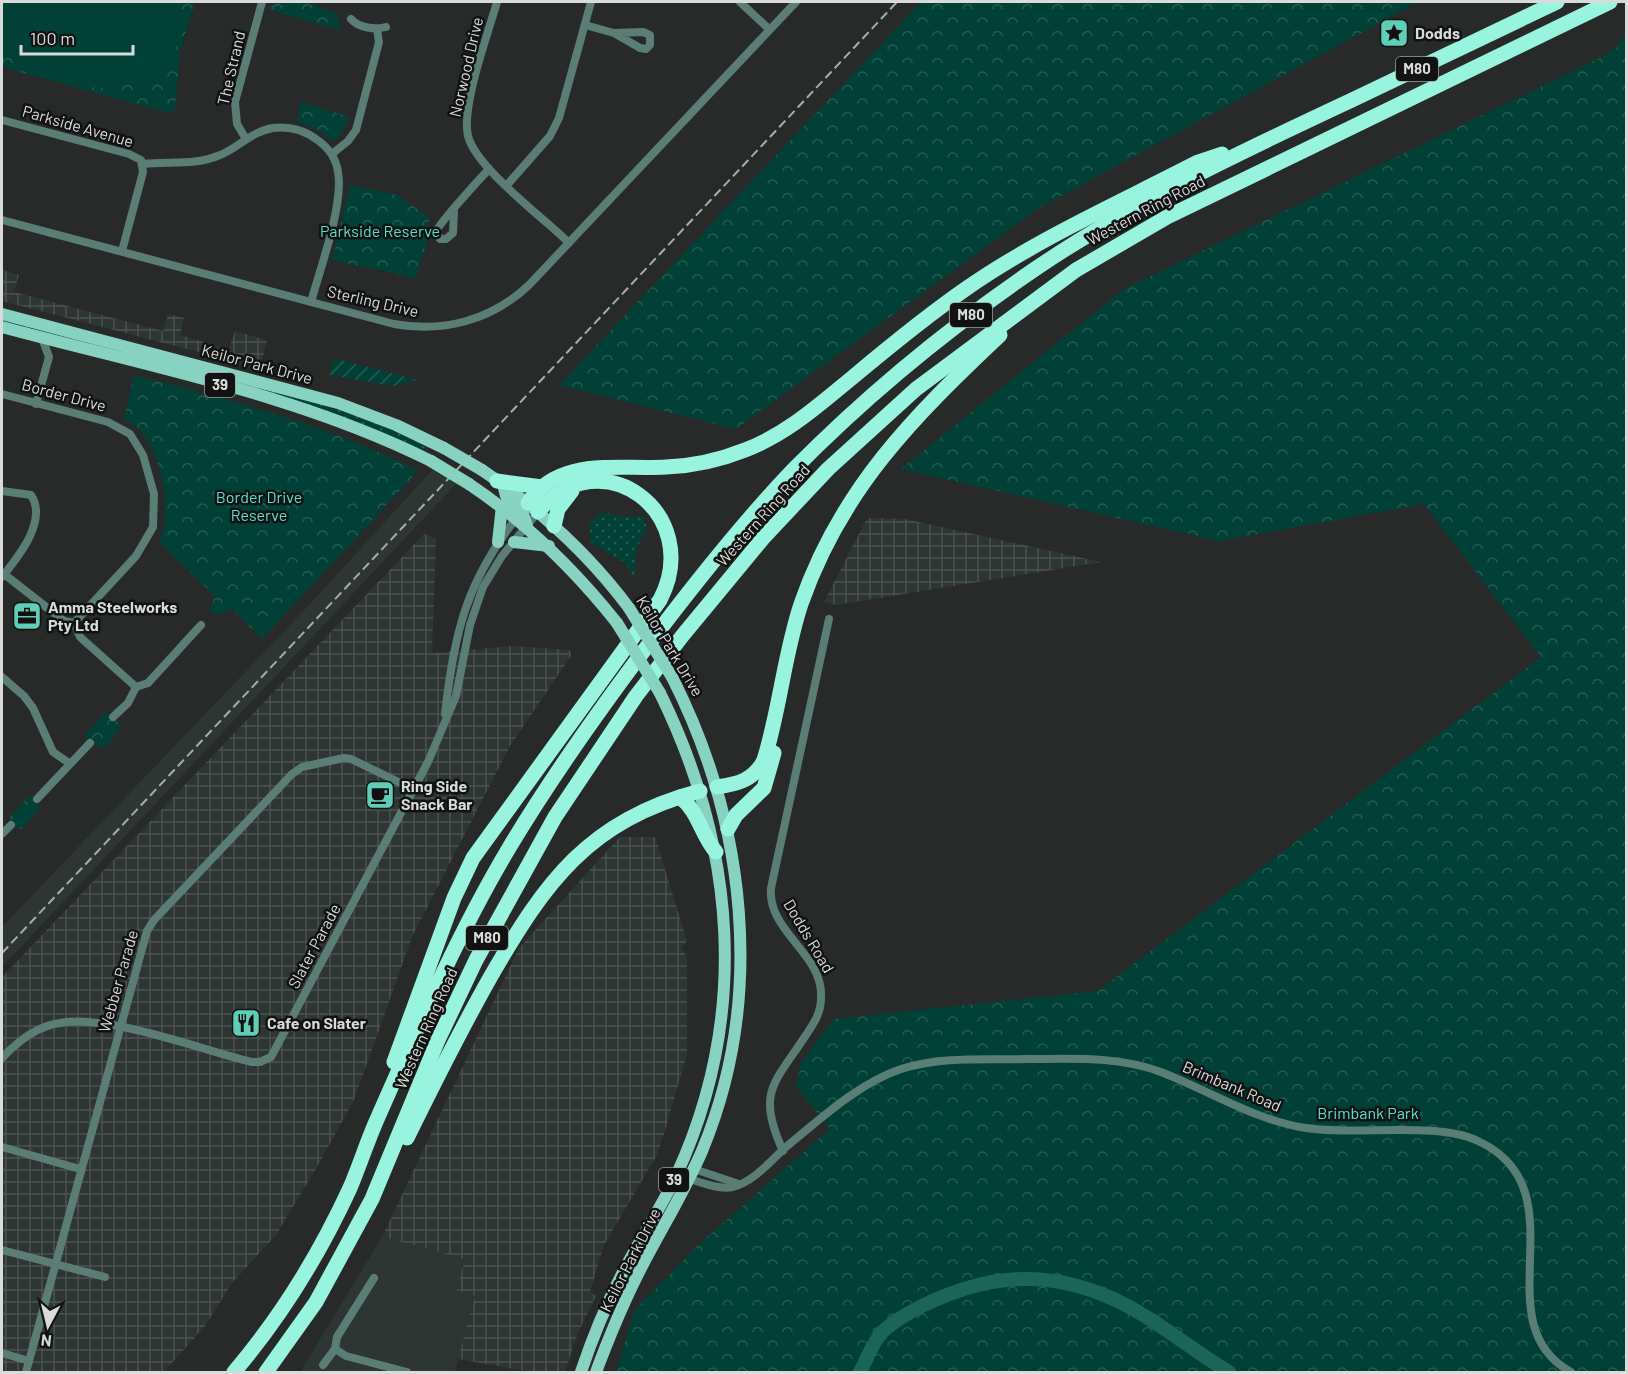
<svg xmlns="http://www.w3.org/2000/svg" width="1628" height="1374" viewBox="0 0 1628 1374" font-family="Barlow,sans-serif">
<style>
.built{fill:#2d3633}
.industrial{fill:url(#industrial-grid)}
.grass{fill:url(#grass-dots)}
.park{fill:url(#park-crowns)}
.garden{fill:url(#garden-furrows)}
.pitch{fill:#004036}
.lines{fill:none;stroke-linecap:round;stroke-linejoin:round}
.river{stroke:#1a6557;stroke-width:14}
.street{stroke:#5a7d75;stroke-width:8}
.primary{stroke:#87d2c1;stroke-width:12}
.highway{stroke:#98f4df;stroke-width:15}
.rail{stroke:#a9acab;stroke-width:2;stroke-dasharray:9 4.5;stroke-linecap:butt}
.primary-bridge{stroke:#87d2c1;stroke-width:12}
.labels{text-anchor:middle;stroke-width:5;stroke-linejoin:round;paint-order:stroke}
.shield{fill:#111212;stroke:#9d9f9e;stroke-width:1.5}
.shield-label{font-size:15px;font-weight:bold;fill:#d9dbda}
.poi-label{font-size:16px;font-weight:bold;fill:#d9dbda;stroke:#111212;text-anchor:start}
.street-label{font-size:16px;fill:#d9dbda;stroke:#111212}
.park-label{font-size:16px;fill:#5ae0c6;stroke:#111212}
</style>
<defs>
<pattern id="industrial-grid" width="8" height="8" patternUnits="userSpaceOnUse" patternTransform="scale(1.5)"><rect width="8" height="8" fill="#2d3633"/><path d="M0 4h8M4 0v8" fill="none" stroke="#4b5250"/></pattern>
<pattern id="grass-dots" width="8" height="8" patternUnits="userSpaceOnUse" patternTransform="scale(1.5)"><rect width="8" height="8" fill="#004036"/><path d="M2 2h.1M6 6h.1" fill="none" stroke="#255b52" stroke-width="1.8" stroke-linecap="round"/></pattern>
<pattern id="park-crowns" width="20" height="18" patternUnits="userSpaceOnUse" patternTransform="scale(1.5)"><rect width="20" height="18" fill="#004036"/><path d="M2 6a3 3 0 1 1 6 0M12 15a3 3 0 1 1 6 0" fill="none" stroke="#255b52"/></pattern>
<pattern id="garden-furrows" width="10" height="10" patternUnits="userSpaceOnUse" patternTransform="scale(1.5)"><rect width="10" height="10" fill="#004036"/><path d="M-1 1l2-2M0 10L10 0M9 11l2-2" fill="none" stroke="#255b52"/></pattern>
</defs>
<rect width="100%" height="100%" fill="#272a29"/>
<g class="built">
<polygon points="434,468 458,482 2,967 2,927 310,604"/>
<polygon points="382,1237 465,1258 456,1290 475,1295 455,1372 300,1372"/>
</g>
<g class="industrial">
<polygon points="2,270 19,275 14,292 163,331 168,314 184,318 180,335 229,349 235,331 267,340 260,368 2,301"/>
<polygon points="870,518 905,519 1101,562 836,605 824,602 865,522"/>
<polygon points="424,534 436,538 432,653 513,646 570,650 571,656 510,746 412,937 354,1100 317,1167 276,1235 233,1282 205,1326 164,1372 2,1372 2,977"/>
<polygon points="620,837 655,837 687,941 681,947 687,957 687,1054 666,1127 657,1155 604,1245 590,1292 596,1296 578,1333 565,1372 531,1372 458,1359 475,1296 456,1290 465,1259 382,1237 519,948"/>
</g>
<g class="grass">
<polygon points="2,318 315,401 393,428 425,447 422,452 370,429 2,323"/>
<polygon points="602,512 624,517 644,516 647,528 636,549 635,579 625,563 590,542 590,523"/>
</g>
<g class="park">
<polygon points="2,2 195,2 180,52 175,110 166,112 2,67"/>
<polygon points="280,2 303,2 338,14 340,30 266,9"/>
<polygon points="921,2 1418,2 1039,208 736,429 559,385"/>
<polygon points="1626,32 1626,1372 616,1372 634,1311 698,1245 830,1129 796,1086 801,1063 834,1019 1098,991 1541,657 1424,504 1219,541 901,469 1124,289 1600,58 1616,48"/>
<polygon points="301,101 349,117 339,137 332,141 322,132 297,121"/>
<polygon points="350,185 397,195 430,218 426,227 428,237 416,278 332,260"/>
<path d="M134,375C231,400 328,425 418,471L262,639L232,609L215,615L210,611L215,596L159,542C173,515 162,457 143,433C138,427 130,423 124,419Z"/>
<polygon points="106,712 122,726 105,748 90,743 84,736"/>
<polygon points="29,796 37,799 39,810 21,829 11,825 10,816"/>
</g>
<polygon class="garden" points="334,358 417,380 393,386 329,375"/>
<path class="pitch" d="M2,2H177C203,109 44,109 3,38C0,29 1,11 2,2Z"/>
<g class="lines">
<path class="river" d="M860,1372C866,1361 871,1347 879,1336C889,1323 910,1312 924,1305C986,1275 1044,1269 1109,1297C1153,1316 1188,1348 1229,1372"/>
<g class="street">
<path d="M497,2C488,34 461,106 468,136C476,168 544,218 569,243"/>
<polyline points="740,2 769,29"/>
<path d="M351,19C359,28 375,30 386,27"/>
<polyline points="585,25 614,33 640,48 646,49 650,45 650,35 643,32 614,33"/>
<polyline points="2,120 129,154 141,160 143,172 122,251"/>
<polyline points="246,139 237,124 235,102 262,2"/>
<polyline points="332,154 348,141 356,130 379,42 377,29"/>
<path d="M143,164C170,161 195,166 220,155C238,148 252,131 273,128C288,126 304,130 316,139C328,147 336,158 338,172C344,204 320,269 311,302"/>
<polyline points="507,185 550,136 559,118 591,2"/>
<path d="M454,211L453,233L446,239H440L436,232C438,224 480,179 489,169"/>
<path d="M2,220L394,324C444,333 492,320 529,285L796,2"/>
<polyline points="2,394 108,422 130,434 143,455 154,494 153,527 136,556 74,623 64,621 4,574"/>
<polyline points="36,404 49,357 42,338"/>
<path d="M2,491L31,495C48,521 18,557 2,577"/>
<polyline points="74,623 80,637 136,687 148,683 201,625"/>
<polyline points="2,677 24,696 33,708 53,752 69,763"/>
<path d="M445,714C454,632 467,580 518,516"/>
<polyline points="113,717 128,703 136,687"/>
<polyline points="37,799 90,743"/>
<polyline points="2,834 11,825"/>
<path d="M2,1058C17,1042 37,1026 60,1023C108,1014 202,1050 252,1062H260L271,1057L428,762L456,696L470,625L483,587L502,556L538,512"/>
<polyline points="2,1147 80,1169"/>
<path d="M783,1151C756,1092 774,1084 806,1035C814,1023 821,1013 821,998C824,954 767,932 771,888L829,619"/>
<polyline points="694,1169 736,1183"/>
<path d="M690,1179C702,1183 720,1190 733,1187C755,1181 770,1161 786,1147C820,1119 859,1083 901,1069C942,1056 986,1060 1029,1059C1074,1059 1118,1056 1161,1072C1210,1091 1254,1120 1306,1128C1355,1136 1436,1121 1478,1141C1584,1190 1480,1322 1571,1372"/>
<polyline points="2,1250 105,1277"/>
<polyline points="374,1278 337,1337 335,1349 346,1356 407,1372"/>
<polyline points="2,1353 29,1361"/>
<polyline points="323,1365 335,1349"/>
<polyline points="26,1372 147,931 154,920 292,774 302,767 344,758 351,759 413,789"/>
</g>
<g class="primary">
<polyline points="2,314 338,403 396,425 444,448"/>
<path d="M2,327C146,366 297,394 431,461"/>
<path d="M482,470C538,508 588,553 629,608"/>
<path d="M469,484C527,523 574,569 617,623"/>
<polyline points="504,488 506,496 522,511 527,526"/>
<polyline points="498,542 502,506"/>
<polyline points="514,542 549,546"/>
<path d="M581,1372C592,1339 605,1307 621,1276C638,1242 660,1210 676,1176C750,1016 736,848 660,693"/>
<path d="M596,1372C608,1340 621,1308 637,1276C658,1234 683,1195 702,1151C766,997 746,823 672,677"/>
</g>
<g class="highway">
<polyline points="497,481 542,487"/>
<path d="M528,503C559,456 617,470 666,467C692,466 720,460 745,450C787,434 819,405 853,377C890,346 928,315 967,288C1039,238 1121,202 1198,162L1222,154"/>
<polyline points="554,526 558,509 572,491"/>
<path d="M717,787C738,784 754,780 764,760C780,709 784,655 801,604C841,489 913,417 1000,335"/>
<path d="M680,797C699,812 701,835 716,852"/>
<polyline points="728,829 736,815 764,788 774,753"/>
<path d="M394,1062L454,898L473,858L660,600C705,514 601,436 538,512"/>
<path d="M407,1138C434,1083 461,1029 491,976C546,881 588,821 700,791"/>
<path d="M234,1372C280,1318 320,1253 350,1188C359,1167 366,1145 375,1124C416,1031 457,935 509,848C555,771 607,699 661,628C703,573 746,519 794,469C868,394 951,326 1038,267C1136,201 1245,150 1352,100C1421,67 1489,34 1557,2"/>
<polyline points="266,1372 316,1302 372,1199 438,1040 476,960 555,817 636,696 683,635 764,537 828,469 916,389 1076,270 1167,217 1610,2"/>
</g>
<polyline class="rail" points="2,953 897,2"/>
<g class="primary-bridge">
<polyline points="444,448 482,470"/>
<polyline points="431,461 469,484"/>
<polyline points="629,608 672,677"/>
<polyline points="617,623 660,693"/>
</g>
</g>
<defs>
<g id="sight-square" transform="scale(1.5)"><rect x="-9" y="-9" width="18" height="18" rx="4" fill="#5eceb7" stroke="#111212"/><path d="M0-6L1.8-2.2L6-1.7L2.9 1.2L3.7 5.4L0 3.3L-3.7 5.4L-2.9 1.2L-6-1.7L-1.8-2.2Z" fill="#111"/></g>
<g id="office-square" transform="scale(1.5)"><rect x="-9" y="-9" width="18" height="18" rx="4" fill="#5eceb7" stroke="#111212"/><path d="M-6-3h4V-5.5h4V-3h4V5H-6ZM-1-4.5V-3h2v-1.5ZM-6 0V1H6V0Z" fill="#111"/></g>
<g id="cafe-square" transform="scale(1.5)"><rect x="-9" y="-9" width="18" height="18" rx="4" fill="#5eceb7" stroke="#111212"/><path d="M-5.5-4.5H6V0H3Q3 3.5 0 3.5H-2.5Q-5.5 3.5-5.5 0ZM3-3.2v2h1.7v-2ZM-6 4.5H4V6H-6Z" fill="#111"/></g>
<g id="restaurant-square" transform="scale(1.5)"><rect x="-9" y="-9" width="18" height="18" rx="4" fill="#5eceb7" stroke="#111212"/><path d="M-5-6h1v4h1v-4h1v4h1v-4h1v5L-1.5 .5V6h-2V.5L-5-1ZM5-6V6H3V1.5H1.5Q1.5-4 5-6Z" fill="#111"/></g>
</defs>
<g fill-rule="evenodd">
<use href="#sight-square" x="1394" y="33"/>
<use href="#office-square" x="27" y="616"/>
<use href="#cafe-square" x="380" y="795"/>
<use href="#restaurant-square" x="246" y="1023"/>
</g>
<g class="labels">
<g class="shield">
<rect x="1396" y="57" width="42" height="24" rx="4.5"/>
<rect x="950" y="303" width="42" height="24" rx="4.5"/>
<rect x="205" y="373" width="30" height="24" rx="4.5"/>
<rect x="466" y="926" width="42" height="24" rx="4.5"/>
<rect x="659" y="1168" width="30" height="24" rx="4.5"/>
</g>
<g class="shield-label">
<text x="1417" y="74">M80</text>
<text x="971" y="320">M80</text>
<text x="220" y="390">39</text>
<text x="487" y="943">M80</text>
<text x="674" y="1185">39</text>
</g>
<g class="poi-label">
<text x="1415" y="39">Dodds</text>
<text x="48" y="613">Amma Steelworks<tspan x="48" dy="18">Pty Ltd</tspan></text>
<text x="401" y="792">Ring Side<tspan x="401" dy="18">Snack Bar</tspan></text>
<text x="267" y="1029">Cafe on Slater</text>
</g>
<g class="street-label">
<text transform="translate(466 67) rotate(-77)" y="6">Norwood Drive</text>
<text transform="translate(231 68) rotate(-77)" y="6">The Strand</text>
<text transform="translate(78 126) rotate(16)" y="6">Parkside Avenue</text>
<text transform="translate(1146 210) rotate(-28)" y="6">Western Ring Road</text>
<text transform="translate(373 301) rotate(13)" y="6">Sterling Drive</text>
<text transform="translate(257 364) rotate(15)" y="6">Keilor Park Drive</text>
<text transform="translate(64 395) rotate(15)" y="6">Border Drive</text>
<text transform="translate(763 515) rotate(-48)" y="6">Western Ring Road</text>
<text transform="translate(670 646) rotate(59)" y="6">Keilor Park Drive</text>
<text transform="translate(809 936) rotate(59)" y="6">Dodds Road</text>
<text transform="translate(314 946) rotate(-62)" y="6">Slater Parade</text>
<text transform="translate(118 981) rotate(-74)" y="6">Webber Parade</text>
<text transform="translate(426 1028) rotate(-66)" y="6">Western Ring Road</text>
<text transform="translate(1232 1086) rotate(23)" y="6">Brimbank Road</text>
<text transform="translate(630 1260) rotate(-63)" y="6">Keilor Park Drive</text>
</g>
<g class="park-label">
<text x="380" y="237">Parkside Reserve</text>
<text x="259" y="503">Border Drive<tspan x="259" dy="18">Reserve</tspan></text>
<text x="1368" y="1119">Brimbank Park</text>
</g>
</g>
<rect width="1628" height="1374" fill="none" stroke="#d9dbda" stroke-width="6"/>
<g transform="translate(48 1326) rotate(187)" stroke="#111212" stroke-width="4.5" paint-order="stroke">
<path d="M0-4.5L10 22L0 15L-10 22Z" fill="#d9dbda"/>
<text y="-9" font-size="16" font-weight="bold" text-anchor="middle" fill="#d9dbda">N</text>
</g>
<path d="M21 45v9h112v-9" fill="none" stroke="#d9dbda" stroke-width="3"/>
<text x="30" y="45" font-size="18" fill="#d9dbda" stroke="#111212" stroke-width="4.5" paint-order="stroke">100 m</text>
</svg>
